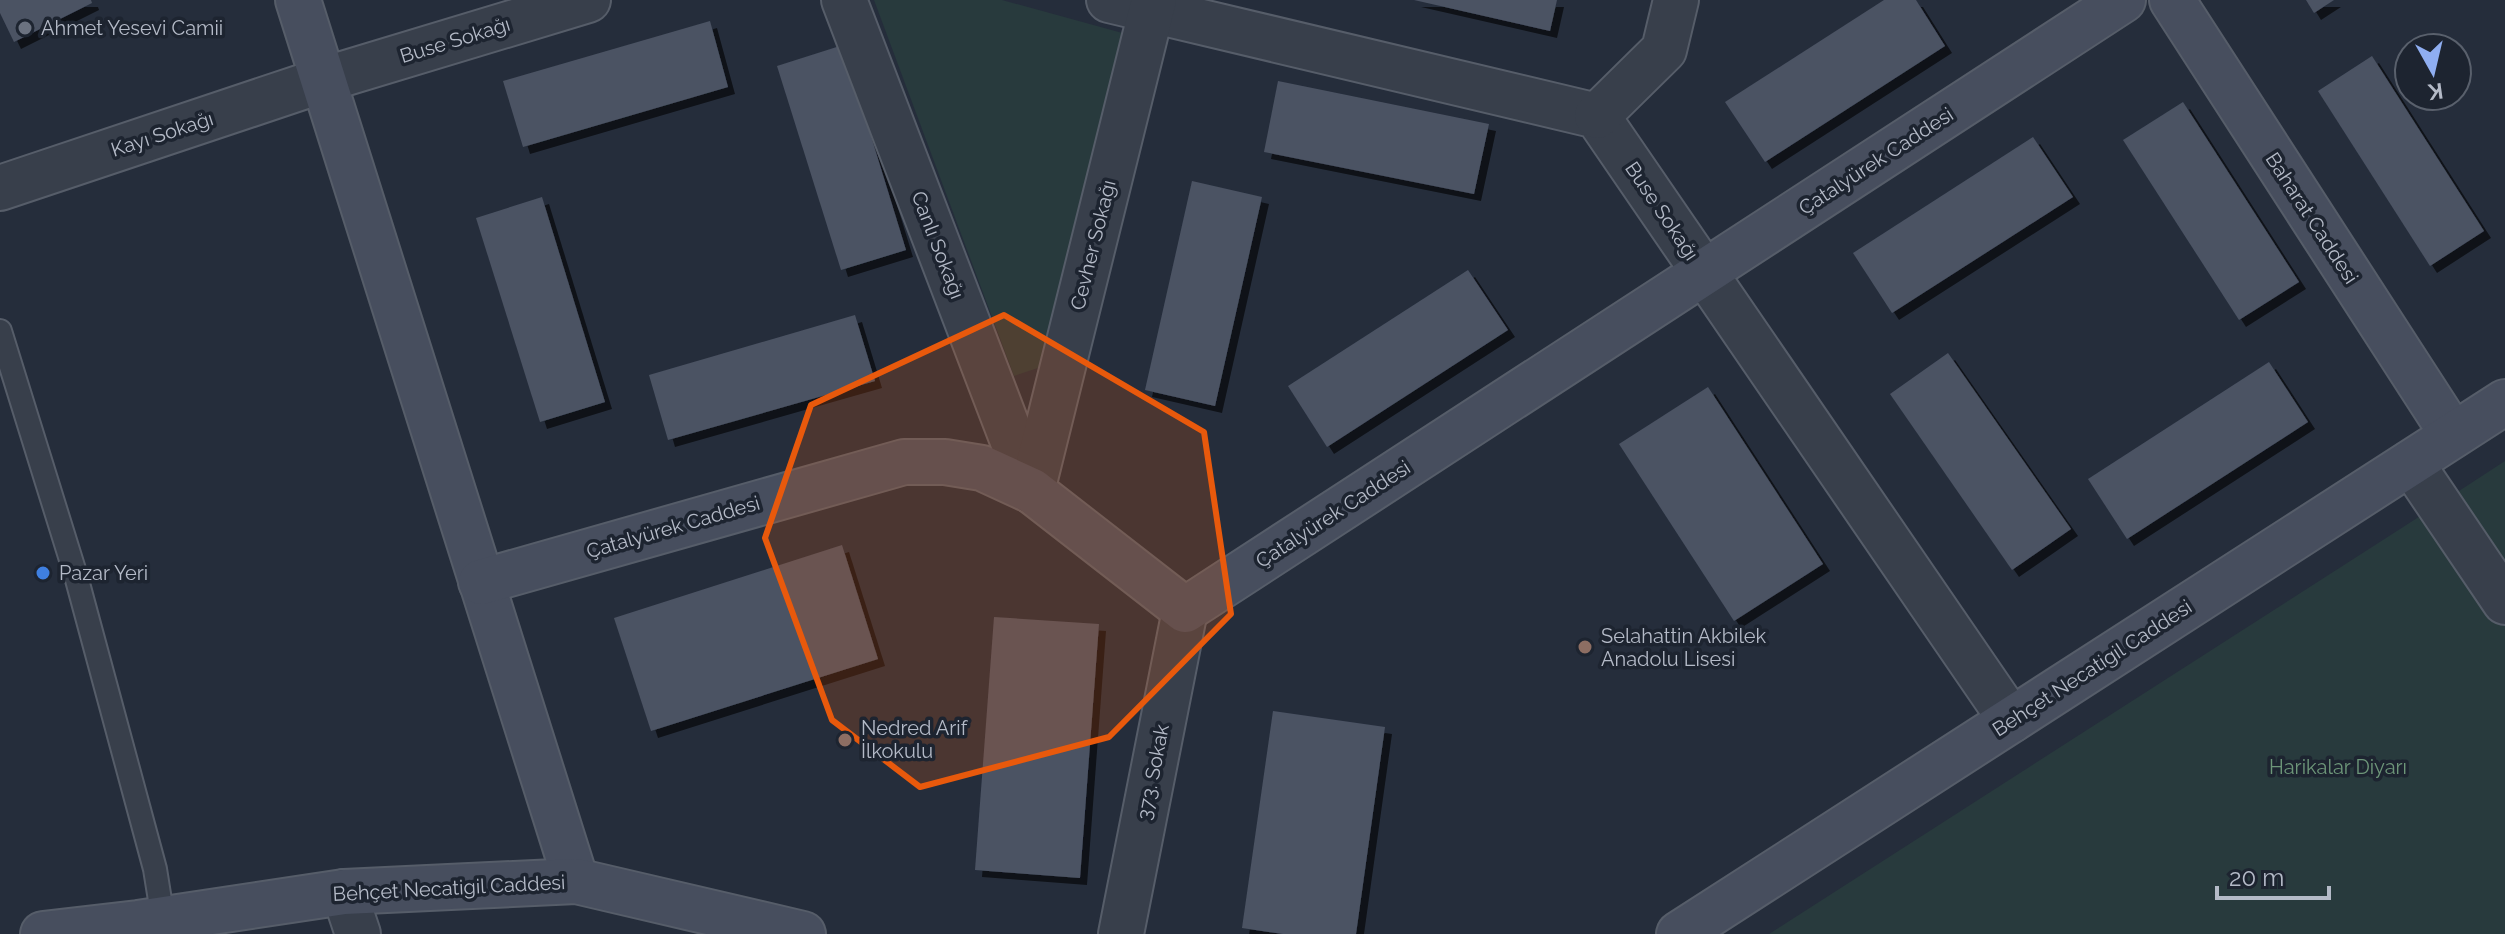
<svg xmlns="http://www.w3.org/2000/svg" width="2505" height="934" viewBox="0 0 2505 934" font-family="Raleway,sans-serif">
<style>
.green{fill:#283a3d}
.building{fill:#4b5363;filter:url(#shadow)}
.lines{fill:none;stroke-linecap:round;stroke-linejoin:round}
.lane-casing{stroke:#565d69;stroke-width:26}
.street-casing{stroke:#565d69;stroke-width:48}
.secondary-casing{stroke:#565d69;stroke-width:48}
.lane{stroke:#383f4b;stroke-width:22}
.street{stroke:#383f4b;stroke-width:44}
.secondary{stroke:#474e5e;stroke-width:44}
.marked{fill:#e8590c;fill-opacity:0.2;stroke:#e8590c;stroke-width:6;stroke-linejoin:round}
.worship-dot{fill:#6b7280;stroke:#1d2430;stroke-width:3}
.shop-dot{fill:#3f7fe0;stroke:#1d2430;stroke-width:3}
.education-dot{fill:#8d6e63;stroke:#1d2430;stroke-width:3}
.labels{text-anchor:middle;stroke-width:7;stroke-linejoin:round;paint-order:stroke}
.poi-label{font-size:20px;fill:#b4bac7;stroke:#1d2430;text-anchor:start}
.street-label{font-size:20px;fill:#b4bac7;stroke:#1d2430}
.park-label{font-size:20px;fill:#6d9679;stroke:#1d2430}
</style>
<defs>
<filter id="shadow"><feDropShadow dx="7" dy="7" stdDeviation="0" flood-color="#0009"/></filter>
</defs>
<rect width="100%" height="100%" fill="#252d3b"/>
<g class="green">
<polygon points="874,0 1002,0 1126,34 1053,363 1014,376"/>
<polygon points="2505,461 2505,934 1769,934 2439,504"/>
</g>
<g class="building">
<polygon points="0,0 91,0 92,3 14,42 0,13"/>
<polygon points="1414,0 1557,0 1550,31"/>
<polygon points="1884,0 1916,0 1945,46 1765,162 1725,102"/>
<polygon points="2306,0 2334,0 2314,13"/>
<polygon points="710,21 728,87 523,147 503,81"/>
<polygon points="843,45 906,250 841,270 777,66"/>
<polygon points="2372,56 2484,231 2430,266 2318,91"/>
<polygon points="1278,81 1489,124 1474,194 1264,152"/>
<polygon points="2183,102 2299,282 2239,320 2123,140"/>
<polygon points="2033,137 2073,197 1892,313 1853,253"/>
<polygon points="1192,181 1262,197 1215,406 1145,390"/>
<polygon points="542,197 605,402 540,422 476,218"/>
<polygon points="1468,270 1508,330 1327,447 1288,386"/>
<polygon points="855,315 875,381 668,440 649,375"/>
<polygon points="1948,353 2071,529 2012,570 1890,394"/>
<polygon points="2269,362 2308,422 2127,539 2088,479"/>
<polygon points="1708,387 1823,564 1734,621 1619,444"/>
<polygon points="842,545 878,659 651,731 614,618"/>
<polygon points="994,617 1099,624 1080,878 975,870"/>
<polygon points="1273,711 1385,727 1356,934 1283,934 1242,928"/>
</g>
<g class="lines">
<g class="lane-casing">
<polyline id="lane" points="0,331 76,576 155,869 163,919"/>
</g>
<g class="street-casing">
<g id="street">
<polyline points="844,0 1032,491"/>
<polyline points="1109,0 1597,116 2011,720"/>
<polyline points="1597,116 1664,50 1676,0"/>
<polyline points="0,188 323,80 588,0"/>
<polyline points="2411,463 2505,602"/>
<polyline points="1032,491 1154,0"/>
<polyline points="344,892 358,934"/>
<polyline points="1121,934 1185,610"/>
</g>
</g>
<g class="secondary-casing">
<g id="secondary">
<polyline points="298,0 576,881"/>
<polyline points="2172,0 2453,435"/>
<polyline points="481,582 904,462 945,462 982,468 1032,491 1185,610 2123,0"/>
<polyline points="43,934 138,923 344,892 576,881 803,934"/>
<polyline points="1679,934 2505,402"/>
</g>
</g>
<use href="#lane" class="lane"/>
<use href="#street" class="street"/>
<use href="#secondary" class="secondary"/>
</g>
<path class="marked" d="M1004,315L1204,432L1231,614L1109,737L920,787L832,720L765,538L811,405Z"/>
<circle class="worship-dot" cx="25" cy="28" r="8"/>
<circle class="shop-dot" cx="43" cy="573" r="8"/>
<g class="education-dot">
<circle cx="1585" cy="647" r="8"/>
<circle cx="845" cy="740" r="8"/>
</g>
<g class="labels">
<g class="poi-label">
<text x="41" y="35">Ahmet Yesevi Camii</text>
<text x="59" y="580">Pazar Yeri</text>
<text x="1601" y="643">Selahattin Akbilek<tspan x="1601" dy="23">Anadolu Lisesi</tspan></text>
<text x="861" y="735">Nedred Arif<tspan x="861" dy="23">İlkokulu</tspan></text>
</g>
<g class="street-label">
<text transform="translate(455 40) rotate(-17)" y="7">Buse Sokağı</text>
<text transform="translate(162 134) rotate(-18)" y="7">Kayı Sokağı</text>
<text transform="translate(1876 161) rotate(-33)" y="7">Çatalyürek Caddesi</text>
<text transform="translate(1662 211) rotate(56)" y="7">Buse Sokağı</text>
<text transform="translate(2312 218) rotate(57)" y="7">Baharat Caddesi</text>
<text transform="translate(938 245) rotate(69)" y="7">Canlı Sokağı</text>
<text transform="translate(1093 245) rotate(-76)" y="7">Cevher Sokağı</text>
<text transform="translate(1333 514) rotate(-33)" y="7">Çatalyürek Caddesi</text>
<text transform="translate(673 527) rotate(-16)" y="7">Çatalyürek Caddesi</text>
<text transform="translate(2092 668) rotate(-33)" y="7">Behçet Necatigil Caddesi</text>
<text transform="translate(1153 772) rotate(-79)" y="7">373. Sokak</text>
<text transform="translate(449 888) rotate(-3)" y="7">Behçet Necatigil Caddesi</text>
</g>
<g class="park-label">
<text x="2338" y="774">Harikalar Diyarı</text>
</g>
</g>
<g transform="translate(2433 72) rotate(172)"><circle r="38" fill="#1d2430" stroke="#59606c" stroke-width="2"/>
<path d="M0-6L14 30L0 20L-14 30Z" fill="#8faef1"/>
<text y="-12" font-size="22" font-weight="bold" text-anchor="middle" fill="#b4bac7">K</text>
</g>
<path d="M2217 886v12h112v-12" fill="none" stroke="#b4bac7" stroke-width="4"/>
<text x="2229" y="886" font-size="24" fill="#b4bac7" stroke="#1d2430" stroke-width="6" paint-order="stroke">20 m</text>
</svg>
